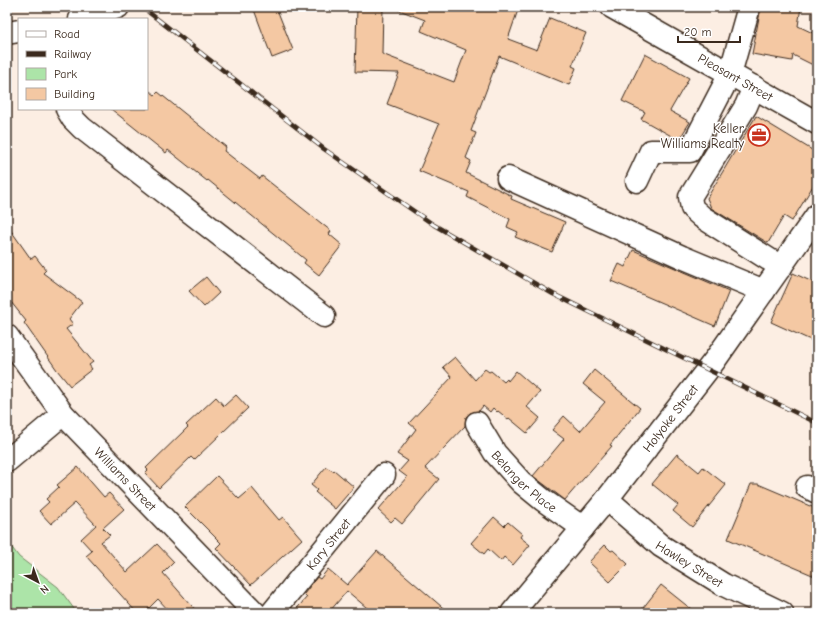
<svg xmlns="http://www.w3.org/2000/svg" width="824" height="620" viewBox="0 0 824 620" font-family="'Comic Neue',sans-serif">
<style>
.green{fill:#ace4a8;stroke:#748763}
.building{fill:#f4c8a3;stroke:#3b2a1e}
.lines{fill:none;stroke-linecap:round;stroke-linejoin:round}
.minor-casing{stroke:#3b2a1e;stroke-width:25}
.major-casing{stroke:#3b2a1e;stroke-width:25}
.minor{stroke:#fff;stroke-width:22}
.major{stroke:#fff;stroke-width:22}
.rail-casing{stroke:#3b2a1e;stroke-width:4.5}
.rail{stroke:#fff;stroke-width:3;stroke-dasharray:9;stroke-linecap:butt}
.labels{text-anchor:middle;stroke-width:3;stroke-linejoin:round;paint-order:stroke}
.street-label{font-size:13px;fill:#3b2a1e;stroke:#fff}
.poi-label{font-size:13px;fill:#3b2a1e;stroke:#fff;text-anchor:end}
</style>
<rect width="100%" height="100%" fill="#fceee3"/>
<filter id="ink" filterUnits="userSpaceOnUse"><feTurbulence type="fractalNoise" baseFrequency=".025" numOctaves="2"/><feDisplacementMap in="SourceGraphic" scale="8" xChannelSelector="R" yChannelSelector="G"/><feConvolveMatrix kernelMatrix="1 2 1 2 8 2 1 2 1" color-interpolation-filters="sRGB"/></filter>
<g filter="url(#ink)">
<polygon class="green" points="7,541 19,557 58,587 77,613 7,613"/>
<g class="building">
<polygon points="253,7 276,7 293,50 272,58"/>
<polygon points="357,7 383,7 382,54 454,82 466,50 421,31 425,20 394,8 394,7 519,7 508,39 537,50 550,18 586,33 572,66 576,68 569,85 499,56 471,131 476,133 466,158 471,161 466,173 512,196 511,199 565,222 552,252 515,237 518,232 507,227 510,219 467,197 469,192 419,171 439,124 387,104 399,73 355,72"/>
<polygon points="761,7 801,7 798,26 817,35 817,67 793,55 792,61 752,54"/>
<polygon points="645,54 689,78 670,111 690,122 680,138 675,138 641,119 645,112 622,101"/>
<polygon points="147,89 155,95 158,92 226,147 224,151 260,179 262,176 331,231 329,234 342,245 319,275 304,263 306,260 208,180 207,181 168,150 166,153 111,109 147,109"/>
<polygon points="756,116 817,153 817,179 792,221 784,216 768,243 711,208 707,198"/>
<polygon points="7,225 31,259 35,256 46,270 43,273 82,302 69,319 73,324 66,329 93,362 89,365 92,369 70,386 57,370 24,323 26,321 7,297"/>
<polygon points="633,250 729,291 715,326 611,281 619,264 625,267"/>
<polygon points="793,273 817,284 817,343 771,322"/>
<polygon points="206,277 219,293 204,307 189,291"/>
<polygon points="455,357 475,380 485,369 489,372 491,371 504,382 507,379 508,381 516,371 540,392 527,407 540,418 527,433 509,418 508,419 498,411 497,412 493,408 490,412 483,406 479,411 470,413 466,417 465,426 425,468 439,479 402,524 395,518 391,522 378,510 407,477 399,471 408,461 397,454 416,429 409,423 452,377 443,367"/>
<polygon points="594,370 640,408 610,445 612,446 577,486 565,500 533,476 564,439 552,430 564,416 580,431 605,402 583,384"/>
<polygon points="236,395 248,408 194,460 191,457 159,488 145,473 148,470 146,468 188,427 186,425 216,397 224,406"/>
<polygon points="677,454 699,472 703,467 726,485 692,527 673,511 678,505 652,484"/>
<polygon points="78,467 104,497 109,493 124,509 103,528 110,535 101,542 127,572 157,544 174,562 163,573 198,613 171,613 158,599 144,613 137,613 86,556 92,551 81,539 96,525 75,503 51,524 39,511 49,502 46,499 59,487 57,485"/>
<polygon points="326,467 333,471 334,470 354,487 335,509 315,492 317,490 311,485"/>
<polygon points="217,476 239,499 252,488 279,520 283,517 302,539 251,585 216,548 221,543 185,507"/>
<polygon points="751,484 758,484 817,509 817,577 728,539"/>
<polygon points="494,517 504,526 508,522 522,534 520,537 530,545 513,565 504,557 501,561 488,549 484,554 471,543"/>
<polygon points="605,545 611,551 613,550 628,564 610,582 589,562"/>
<polygon points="377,551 449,613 373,613 347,591 330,611 328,609 325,613 293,613 307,597 304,594 317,577 320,579 328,569 347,585"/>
<polygon points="661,585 696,613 639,613"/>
</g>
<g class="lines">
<g class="minor-casing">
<g id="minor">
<polyline points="80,19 90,17 118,7"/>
<polyline points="7,33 19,31"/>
<polyline points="754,87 746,106 690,197 692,208 702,217 781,267"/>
<polyline points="67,109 73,119 82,128 324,316"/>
<polyline points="508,178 682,257 764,291"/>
<polyline points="637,181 651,151 690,151 730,74 749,7"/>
<path id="s1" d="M7,336L63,414L255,613"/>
<path id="s2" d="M477,423L495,453L521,482L543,500L583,528"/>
<polyline points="7,461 63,414"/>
<polyline points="807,487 817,492"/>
<path id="s3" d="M607,499L661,546L724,585L782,613"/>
<path id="s4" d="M272,613L384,475"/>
<path id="s5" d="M512,613L607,499L715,360L817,215"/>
</g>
</g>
<g class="major-casing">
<g id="major">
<path id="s6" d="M612,7L817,123"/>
</g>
</g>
<use href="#minor" class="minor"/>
<use href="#major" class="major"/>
<g class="rail-casing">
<polyline id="rail" points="142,7 324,149 434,225 553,294 817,423"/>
</g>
<use href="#rail" class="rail"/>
</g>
</g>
<defs>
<g id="office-ring" transform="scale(1.15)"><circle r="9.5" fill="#fff" stroke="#c8321e" stroke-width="1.5"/><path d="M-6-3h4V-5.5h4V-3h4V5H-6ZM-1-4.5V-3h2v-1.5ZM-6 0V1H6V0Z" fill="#c8321e"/></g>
</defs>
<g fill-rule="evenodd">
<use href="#office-ring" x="759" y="135"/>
</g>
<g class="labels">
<g class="street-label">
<text dy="5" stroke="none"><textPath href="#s6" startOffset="142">Pleasant Street</textPath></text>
<text dy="5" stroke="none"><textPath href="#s5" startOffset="251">Holyoke Street</textPath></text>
<text dy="5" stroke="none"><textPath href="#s1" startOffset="186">Williams Street</textPath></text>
<text dy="5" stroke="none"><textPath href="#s2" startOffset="76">Belanger Place</textPath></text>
<text dy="5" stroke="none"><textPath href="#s4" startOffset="89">Kary Street</textPath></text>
<text dy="5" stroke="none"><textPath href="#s3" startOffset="105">Hawley Street</textPath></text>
</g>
<g class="poi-label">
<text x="744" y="133">Keller<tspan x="744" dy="15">Williams Realty</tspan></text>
</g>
</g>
<rect width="824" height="620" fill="none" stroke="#fff" stroke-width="24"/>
<rect x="12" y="12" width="800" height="596" fill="none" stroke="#3b2a1e" stroke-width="1.5" filter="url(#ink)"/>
<rect x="18" y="18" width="130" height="92" fill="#ffffff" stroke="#b1aaa5"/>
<rect x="26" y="31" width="20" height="6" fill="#ffffff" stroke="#b1aaa5"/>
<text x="54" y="38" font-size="12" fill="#3b2a1e">Road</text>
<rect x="26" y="51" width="20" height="6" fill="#3b2a1e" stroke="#b1aaa5"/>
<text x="54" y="58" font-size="12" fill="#3b2a1e">Railway</text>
<rect x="26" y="68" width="20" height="12" fill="#ace4a8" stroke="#b1aaa5"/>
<text x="54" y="78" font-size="12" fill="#3b2a1e">Park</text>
<rect x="26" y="88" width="20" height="12" fill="#f4c8a3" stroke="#b1aaa5"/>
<text x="54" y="98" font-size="12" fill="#3b2a1e">Building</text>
<g transform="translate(38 582) rotate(139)" stroke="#ffffff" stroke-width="3" paint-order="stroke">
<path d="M0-3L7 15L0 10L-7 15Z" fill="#3b2a1e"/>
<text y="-6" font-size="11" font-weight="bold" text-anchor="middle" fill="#3b2a1e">N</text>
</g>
<path d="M678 36v6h62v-6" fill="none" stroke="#3b2a1e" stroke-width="2"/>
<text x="684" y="36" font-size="12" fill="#3b2a1e" stroke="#ffffff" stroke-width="3" paint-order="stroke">20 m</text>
</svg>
